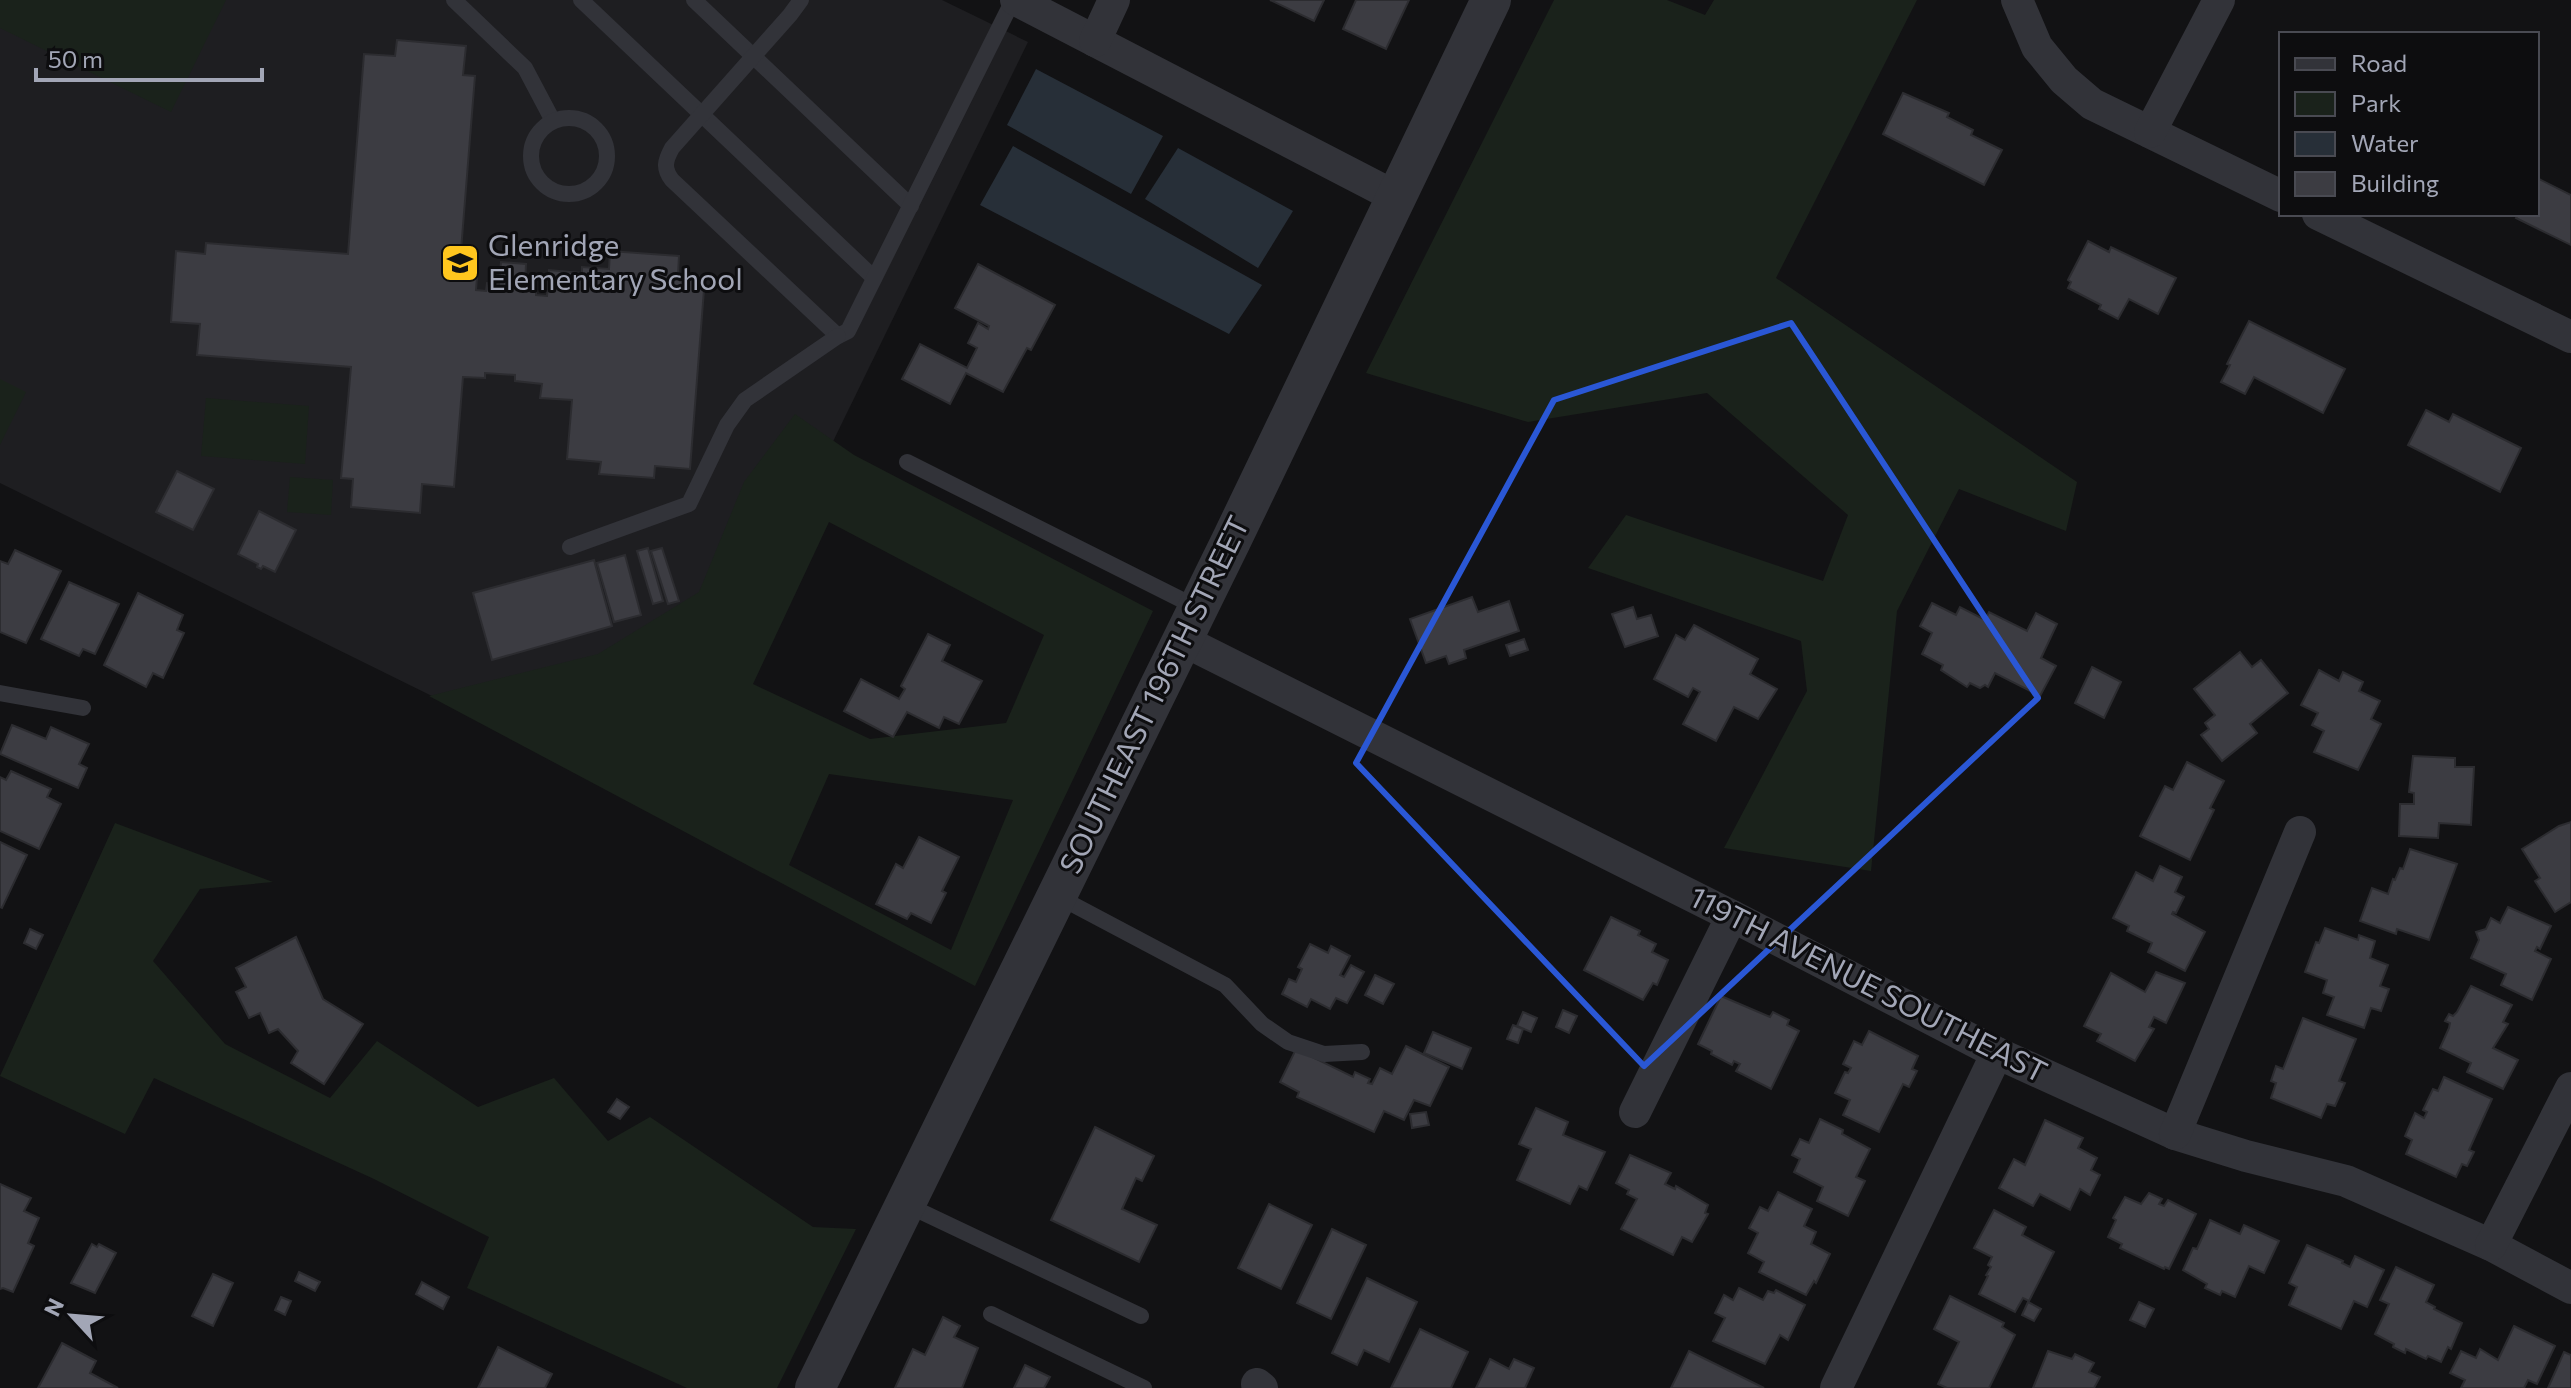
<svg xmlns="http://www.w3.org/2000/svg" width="2571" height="1388" viewBox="0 0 2571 1388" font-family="Commissioner,sans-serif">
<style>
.built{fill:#1e1e21}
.green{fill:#1a221b;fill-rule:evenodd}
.water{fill:#272f38}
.building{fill:#3c3c42;stroke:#2c2c30;stroke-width:2}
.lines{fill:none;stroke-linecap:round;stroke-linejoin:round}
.service{stroke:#323339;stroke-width:16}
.minor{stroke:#323339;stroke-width:32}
.tertiary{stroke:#323339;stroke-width:40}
.marked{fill:none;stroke:#2a57d5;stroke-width:6;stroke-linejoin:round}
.labels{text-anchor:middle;stroke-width:6;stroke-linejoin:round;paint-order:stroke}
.poi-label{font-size:30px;fill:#a2a6b6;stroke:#0d0d0f;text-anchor:start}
.street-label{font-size:30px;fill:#a2a6b6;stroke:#0d0d0f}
</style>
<rect width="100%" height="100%" fill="#121214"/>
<polygon class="built" points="0,0 942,0 1028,42 655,806 0,483"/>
<g class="green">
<polygon points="0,0 226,0 171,112 0,28"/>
<polygon points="1554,0 1667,0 1705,15 1714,0 1917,0 1776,278 2077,482 2066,531 1959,489 1897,611 1871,871 1724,848 1807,691 1801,641 1588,568 1626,515 1823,581 1848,515 1707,393 1528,422 1366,373"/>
<polygon points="0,379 26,392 0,445"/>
<polygon points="206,398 309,406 305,464 201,456"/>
<path d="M795,414L854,455L1153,611L975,986L429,696L598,654L699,592L744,482ZM829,522L1044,635L1006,723L870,739L753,684ZM829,774L1013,800L951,950L789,865Z"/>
<polygon points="290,477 333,480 331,515 287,512"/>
<polygon points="115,823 273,882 200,889 153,961 225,1044 330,1098 377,1041 478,1107 554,1078 608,1141 650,1117 813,1227 856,1229 777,1388 687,1388 467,1288 489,1237 374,1179 154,1078 125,1134 0,1076"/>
</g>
<g class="water">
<polygon points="1036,69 1163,136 1131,194 1007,125"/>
<polygon points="1013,146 1262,285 1229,334 980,205"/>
<polygon points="1178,148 1293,211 1258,268 1145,199"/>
</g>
<g class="building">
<polygon points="1270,0 1324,0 1314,21"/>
<polygon points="1356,0 1409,0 1386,49 1343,29"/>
<polygon points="397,40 466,46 463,75 475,76 460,263 478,265 476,290 486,291 487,283 499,284 501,262 526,264 525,286 536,287 536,295 547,296 549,270 582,273 582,267 609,269 610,251 679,256 678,275 705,277 690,469 655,466 654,478 599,474 601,462 567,459 572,400 540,398 542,384 515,381 515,375 485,373 485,378 463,377 454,487 422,484 420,513 351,507 353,479 341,478 351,367 197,355 200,324 171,322 176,251 205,254 206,243 348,254 364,54 395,56"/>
<polygon points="1903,93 1949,113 1947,117 1973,130 1971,135 2002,150 1984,185 1883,134"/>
<polygon points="2537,176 2539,179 2571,195 2571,245 2516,218 2517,216 2514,214 2537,214"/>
<polygon points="2088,241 2109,252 2111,247 2176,278 2158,314 2129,299 2118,319 2099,309 2101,305 2068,288 2071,282 2068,280"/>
<polygon points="978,264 1055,305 1031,350 1027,348 1003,392 966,373 950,404 902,379 920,344 967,368 977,348 968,343 978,323 988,329 989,326 955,308"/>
<polygon points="2249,321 2345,369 2323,413 2254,377 2245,394 2221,382 2230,365 2227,364"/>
<polygon points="2426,410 2449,422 2453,414 2521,448 2500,492 2408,445"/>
<polygon points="177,471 214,489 193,530 156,512"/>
<polygon points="259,511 296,530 275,572 263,566 261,569 257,567 258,564 238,554"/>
<polygon points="648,548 663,601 653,604 637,551"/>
<polygon points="662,548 679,601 668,604 651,551"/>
<polygon points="15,550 61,571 26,643 0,632 0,561 8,564"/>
<polygon points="625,555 641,615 614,622 597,563"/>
<polygon points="594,560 612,626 492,660 473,593"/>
<polygon points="69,582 119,604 95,654 83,649 79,656 41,639"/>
<polygon points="138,593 183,615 177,630 184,633 163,678 153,673 146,687 104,665"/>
<polygon points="1472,597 1478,612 1509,601 1519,631 1464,650 1466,658 1449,664 1446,656 1426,663 1410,619"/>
<polygon points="1932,603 1956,615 1960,607 1985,620 1989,612 2027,631 2036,613 2057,624 2041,658 2056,666 2040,696 1995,673 1988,687 1985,685 1980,688 1970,683 1967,687 1941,670 1943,665 1922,654 1932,633 1920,626"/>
<polygon points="1633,607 1637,619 1651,615 1658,636 1625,647 1612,614"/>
<polygon points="1694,625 1758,659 1750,674 1777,689 1758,719 1734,707 1716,741 1683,724 1700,692 1693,688 1688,697 1654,679 1676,635 1685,640"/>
<polygon points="928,634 950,645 942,661 982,681 959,724 944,717 939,728 907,712 893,737 844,711 861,679 899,699 905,689 901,686"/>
<polygon points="1524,639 1528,650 1510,656 1506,645"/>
<polygon points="2240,652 2252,667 2261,660 2288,693 2250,724 2257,733 2222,761 2201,735 2209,729 2205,723 2215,715 2194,689"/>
<polygon points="2092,667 2121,682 2104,718 2075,703"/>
<polygon points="2319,670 2339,681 2343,672 2363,682 2359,691 2380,701 2371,719 2381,724 2358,770 2314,752 2324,731 2312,725 2318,713 2301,705"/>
<polygon points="12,725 46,739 51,727 89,744 79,764 87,768 78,788 0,754"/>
<polygon points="2413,756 2455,758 2455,767 2474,767 2471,825 2439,823 2438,838 2399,836 2400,804 2414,804 2414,793 2409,792"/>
<polygon points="2187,762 2224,781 2210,808 2214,810 2190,860 2140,836 2165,786 2173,790"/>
<polygon points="11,771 51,789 47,797 61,804 39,849 0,831 0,777 6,780"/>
<polygon points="2571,822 2571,902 2555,912 2535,881 2540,878 2522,849 2559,826"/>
<polygon points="919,837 959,857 942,891 946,893 931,923 911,913 907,919 876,904 896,864 903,868"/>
<polygon points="0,842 27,855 2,908 0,907"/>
<polygon points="2410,849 2457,864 2429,940 2397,929 2396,934 2360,921 2372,888 2388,894 2393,879 2395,880 2400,868 2403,869"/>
<polygon points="2160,866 2182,877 2175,892 2184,897 2176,913 2173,912 2172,914 2205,932 2185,971 2148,952 2152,943 2127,931 2129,926 2113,918 2136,872 2153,881"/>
<polygon points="2508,907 2551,926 2540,949 2537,947 2535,951 2551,959 2532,1000 2501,985 2506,974 2471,958 2479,940 2476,932 2486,929 2491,918 2500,923"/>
<polygon points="1611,917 1640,931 1638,935 1656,944 1652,952 1668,960 1657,985 1653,983 1643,1000 1584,970"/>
<polygon points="2325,928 2358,940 2359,935 2375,941 2370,958 2388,965 2380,986 2389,989 2381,1011 2371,1008 2364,1028 2327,1015 2334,997 2323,993 2327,980 2305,972 2316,942 2319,943"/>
<polygon points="30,929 43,935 36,949 24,943"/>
<polygon points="296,937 323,999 363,1024 324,1084 291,1063 298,1051 278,1029 269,1033 260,1013 249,1018 236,992 246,987 236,968"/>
<polygon points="1310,944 1328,953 1331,946 1350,956 1340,975 1344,977 1351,965 1364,972 1347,1003 1336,998 1330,1009 1311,999 1307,1007 1282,994 1289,979 1296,982 1302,969 1298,967"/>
<polygon points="2156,972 2185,983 2166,1023 2154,1017 2149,1027 2154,1029 2135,1061 2097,1041 2101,1034 2084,1026 2111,973 2145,992"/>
<polygon points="1375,975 1394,984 1383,1004 1365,995"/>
<polygon points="2471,986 2512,1005 2503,1022 2508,1024 2493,1048 2518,1060 2503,1089 2467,1072 2471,1063 2440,1048 2449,1028 2450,1023 2445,1021 2449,1014 2453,1016 2457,1012"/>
<polygon points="1721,996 1770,1017 1773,1012 1789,1020 1787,1025 1799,1031 1771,1089 1736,1071 1740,1064 1734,1061 1732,1065 1711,1054 1712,1051 1698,1044"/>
<polygon points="1563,1010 1577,1016 1569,1033 1556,1027"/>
<polygon points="1523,1012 1537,1018 1531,1032 1517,1026"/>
<polygon points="2303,1018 2356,1039 2339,1081 2345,1083 2335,1106 2327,1104 2321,1118 2271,1098 2276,1083 2271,1081 2276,1066 2283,1069"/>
<polygon points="1513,1025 1523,1029 1518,1043 1507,1039"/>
<polygon points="1869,1031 1918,1056 1912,1069 1917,1071 1909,1087 1903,1084 1879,1132 1843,1115 1850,1100 1835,1093 1845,1072 1848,1073 1851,1068 1843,1064 1854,1041 1862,1045"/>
<polygon points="1433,1032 1471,1048 1462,1069 1424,1053"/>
<polygon points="1406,1046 1449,1067 1430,1106 1414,1100 1404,1120 1384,1111 1374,1132 1297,1097 1299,1092 1280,1082 1296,1049 1353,1077 1355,1072 1370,1079 1368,1083 1372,1084 1380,1068 1392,1074"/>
<polygon points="2444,1077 2492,1099 2469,1150 2474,1152 2467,1166 2462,1164 2456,1177 2406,1154 2412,1140 2405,1136 2415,1113 2424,1118 2427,1112 2423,1110 2433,1089 2438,1091"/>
<polygon points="617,1099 629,1107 620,1119 608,1112"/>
<polygon points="1536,1108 1568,1122 1563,1135 1605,1152 1587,1190 1579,1186 1570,1204 1517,1180 1531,1149 1519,1144"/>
<polygon points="1426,1112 1429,1125 1412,1128 1410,1114"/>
<polygon points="1820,1119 1843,1130 1842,1134 1870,1149 1856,1177 1865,1181 1848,1216 1817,1201 1823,1187 1794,1172 1800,1159 1792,1155 1800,1139 1809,1143"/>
<polygon points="2045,1120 2083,1138 2078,1148 2097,1158 2091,1170 2100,1175 2090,1195 2080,1189 2070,1210 2040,1194 2033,1206 1999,1188 2014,1159 2025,1165"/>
<polygon points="1095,1127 1154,1156 1142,1181 1136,1178 1122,1209 1157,1225 1139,1262 1051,1220"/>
<polygon points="1630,1155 1671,1173 1665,1184 1675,1189 1676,1186 1708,1205 1705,1213 1708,1214 1692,1242 1682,1237 1673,1255 1621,1229 1637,1199 1627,1194 1629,1190 1616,1183"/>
<polygon points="0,1184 31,1198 24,1211 39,1218 28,1243 34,1246 13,1292 3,1288 0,1289"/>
<polygon points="1778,1192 1812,1209 1804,1226 1816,1232 1811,1244 1830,1254 1816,1283 1814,1281 1806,1295 1759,1272 1764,1262 1748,1253 1758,1233 1749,1228 1760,1207 1768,1211"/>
<polygon points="2149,1193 2162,1199 2159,1204 2164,1206 2168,1200 2196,1214 2169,1269 2165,1267 2164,1269 2120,1248 2122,1244 2108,1237 2116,1220 2113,1218 2125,1197 2141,1204"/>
<polygon points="1269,1204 1312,1225 1281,1289 1238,1268"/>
<polygon points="1994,1210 2026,1227 2022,1235 2054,1252 2029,1301 2023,1298 2015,1312 1979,1294 1988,1276 1986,1275 1991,1267 1988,1265 1992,1257 1974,1248"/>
<polygon points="2210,1220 2240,1234 2244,1225 2279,1241 2264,1273 2249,1266 2235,1297 2222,1291 2220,1295 2205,1288 2207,1284 2183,1270 2193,1248 2197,1249"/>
<polygon points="1332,1229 1366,1245 1331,1319 1297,1303"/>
<polygon points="92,1244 97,1247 99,1244 116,1253 95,1293 71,1283"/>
<polygon points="2307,1245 2343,1261 2342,1263 2350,1267 2355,1256 2384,1270 2367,1307 2354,1301 2341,1329 2289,1305 2297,1287 2289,1283"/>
<polygon points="2396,1267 2434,1285 2426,1302 2435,1307 2434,1309 2462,1323 2451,1349 2448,1347 2441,1362 2428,1356 2426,1359 2406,1349 2405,1353 2393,1347 2394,1344 2375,1334 2389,1304 2380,1300"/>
<polygon points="299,1272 320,1282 315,1291 295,1281"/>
<polygon points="213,1274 233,1283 213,1326 192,1316"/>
<polygon points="1367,1278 1417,1302 1389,1362 1364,1350 1357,1365 1332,1353"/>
<polygon points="422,1282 449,1297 443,1309 416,1294"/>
<polygon points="1739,1288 1763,1300 1768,1291 1774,1293 1776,1290 1805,1305 1788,1340 1780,1335 1765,1364 1713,1341 1725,1318 1715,1313 1724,1295 1733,1300"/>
<polygon points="1950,1296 2004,1323 2002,1327 2015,1335 1989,1388 1947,1388 1938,1384 1959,1342 1934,1329"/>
<polygon points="281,1297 291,1301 285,1315 275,1310"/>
<polygon points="2028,1302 2041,1309 2034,1321 2022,1315"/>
<polygon points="2139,1302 2154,1309 2145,1327 2130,1320"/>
<polygon points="943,1317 960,1326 954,1337 978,1348 962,1388 895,1388 913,1349 925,1355"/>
<polygon points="2514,1326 2555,1346 2537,1384 2528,1380 2524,1388 2461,1388 2465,1380 2450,1373 2461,1351 2476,1358 2480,1349 2498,1360"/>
<polygon points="1420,1329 1468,1352 1451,1388 1391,1388"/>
<polygon points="62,1343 96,1361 90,1373 118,1388 38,1388"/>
<polygon points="498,1347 552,1374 545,1388 478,1388"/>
<polygon points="1689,1351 1764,1388 1671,1388"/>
<polygon points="2048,1351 2072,1359 2075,1354 2094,1363 2089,1372 2100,1377 2094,1388 2033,1388"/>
<polygon points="2564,1352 2571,1355 2571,1388 2548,1388"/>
<polygon points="1490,1359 1509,1369 1514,1359 1534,1368 1525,1388 1476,1388"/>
<polygon points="1025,1365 1050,1377 1044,1388 1014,1388"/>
</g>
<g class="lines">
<g class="service">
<polyline points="454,0 525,68 553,121"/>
<polyline points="581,0 874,278"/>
<polyline points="694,0 911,206"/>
<path d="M801,0L790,15L672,148C665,161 663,168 672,180L838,336L848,331L1013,0"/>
<circle cx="569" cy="156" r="38"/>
<polyline points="907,462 1198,608"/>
<polyline points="570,547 689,504 727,425 745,400 838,336"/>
<polyline points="0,693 83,708"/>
<polyline points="1057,896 1225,985 1262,1024 1288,1042 1324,1054 1362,1052"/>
<polyline points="905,1204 1141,1316"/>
<polyline points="991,1314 1144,1388"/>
</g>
<g class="minor">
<polyline points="1016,0 1396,197"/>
<polyline points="2017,0 2037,47 2064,80 2092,104 2281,196"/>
<polyline points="1095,41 1114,0"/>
<polyline points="2150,132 2219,0"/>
<polyline points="2318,214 2571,337"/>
<polyline points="1182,640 1732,916 1997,1053 2175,1134 2246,1156 2346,1181 2491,1245 2571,1288"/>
<polyline points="1635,1112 1732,916"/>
<polyline points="2175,1134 2300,832"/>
<polyline points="2491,1245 2571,1088"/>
<polyline points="1257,1384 1262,1388"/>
<polyline points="1836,1388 1997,1053"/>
</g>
<polyline class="tertiary" points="815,1388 1231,541 1491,0"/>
</g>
<path class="marked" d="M1791,323L2038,698L1644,1066L1356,763L1554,400Z"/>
<defs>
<g id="school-square" transform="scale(2)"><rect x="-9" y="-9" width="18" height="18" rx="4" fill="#ffc61e" stroke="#0d0d0f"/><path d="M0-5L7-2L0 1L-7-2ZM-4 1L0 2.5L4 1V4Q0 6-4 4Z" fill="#111"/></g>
</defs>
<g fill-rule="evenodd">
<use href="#school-square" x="460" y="263"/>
</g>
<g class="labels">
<g class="poi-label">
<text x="488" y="256">Glenridge<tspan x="488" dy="34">Elementary School</tspan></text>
</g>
<g class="street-label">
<text transform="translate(1155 695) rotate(-64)" y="10">SOUTHEAST 196TH STREET</text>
<text transform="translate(1868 985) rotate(27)" y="10">119TH AVENUE SOUTHEAST</text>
</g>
</g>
<rect x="2279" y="32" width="260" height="184" fill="#0d0d0f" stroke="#494a52" stroke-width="2"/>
<rect x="2295" y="58" width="40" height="12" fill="#323339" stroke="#494a52" stroke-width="2"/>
<text x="2351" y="72" font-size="24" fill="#a2a6b6">Road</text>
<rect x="2295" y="92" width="40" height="24" fill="#1a221b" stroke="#494a52" stroke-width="2"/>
<text x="2351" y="112" font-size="24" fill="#a2a6b6">Park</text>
<rect x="2295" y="132" width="40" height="24" fill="#272f38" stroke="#494a52" stroke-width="2"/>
<text x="2351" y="152" font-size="24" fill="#a2a6b6">Water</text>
<rect x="2295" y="172" width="40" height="24" fill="#3c3c42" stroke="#494a52" stroke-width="2"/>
<text x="2351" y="192" font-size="24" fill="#a2a6b6">Building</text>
<g transform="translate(72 1316) rotate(296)" stroke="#0d0d0f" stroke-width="6" paint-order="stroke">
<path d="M0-6L14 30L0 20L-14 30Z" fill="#a2a6b6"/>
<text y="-12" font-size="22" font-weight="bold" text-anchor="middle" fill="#a2a6b6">N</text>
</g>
<path d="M36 68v12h226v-12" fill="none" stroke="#a2a6b6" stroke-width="4"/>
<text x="48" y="68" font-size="24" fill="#a2a6b6" stroke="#0d0d0f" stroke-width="6" paint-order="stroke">50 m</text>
</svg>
